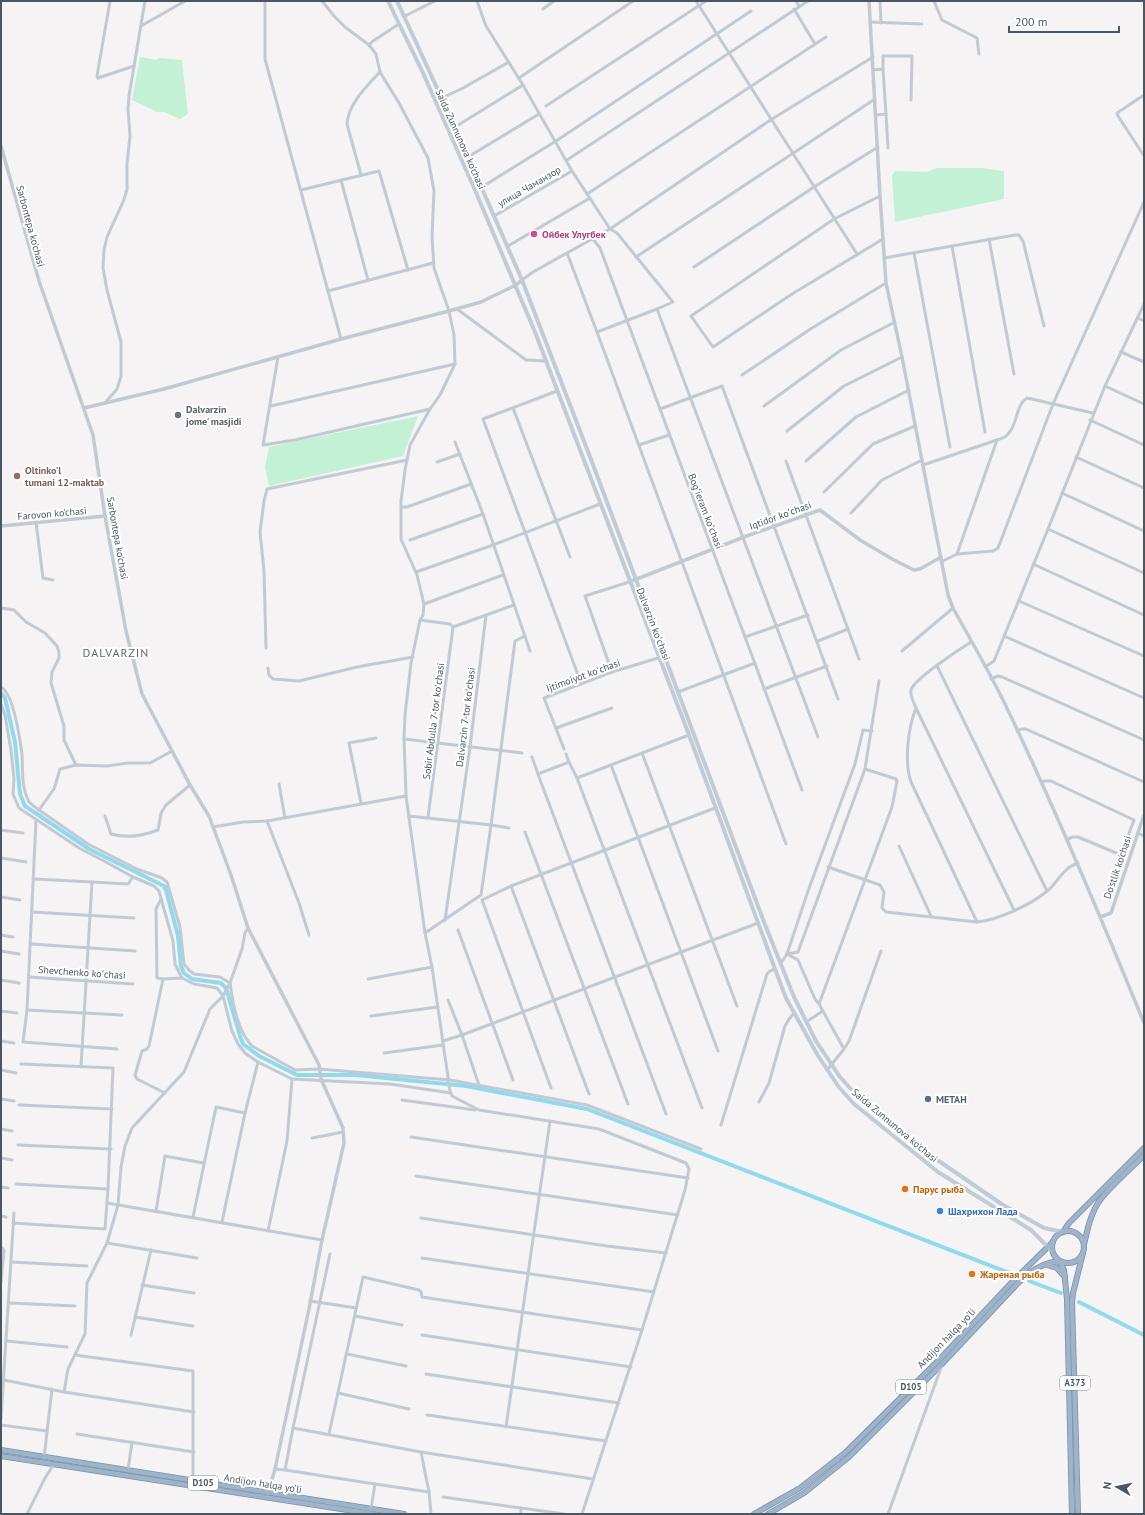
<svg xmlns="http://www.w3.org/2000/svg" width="1145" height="1515" viewBox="0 0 1145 1515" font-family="'PT Sans',sans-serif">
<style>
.green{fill:#c3f1d5}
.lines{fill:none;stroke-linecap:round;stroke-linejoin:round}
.canal{stroke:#90daee;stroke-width:4}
.trunk-casing{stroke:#7690ad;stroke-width:6}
.minor{stroke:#c1cad2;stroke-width:3}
.tertiary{stroke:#c1cad2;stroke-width:3.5}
.secondary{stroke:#c1cbd6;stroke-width:4}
.trunk{stroke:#9fb4c9;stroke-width:4.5}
.hotel-dot{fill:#d1479c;stroke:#fff;stroke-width:1.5}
.worship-dot{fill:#6b7280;stroke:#fff;stroke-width:1.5}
.education-dot{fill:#8d6e63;stroke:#fff;stroke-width:1.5}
.service-dot{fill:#5c6f8a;stroke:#fff;stroke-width:1.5}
.food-dot{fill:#e8710a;stroke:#fff;stroke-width:1.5}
.shop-dot{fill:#3f7fe0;stroke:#fff;stroke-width:1.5}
.labels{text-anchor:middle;stroke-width:4;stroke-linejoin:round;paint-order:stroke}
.shield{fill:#fff;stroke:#808990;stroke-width:1}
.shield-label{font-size:9px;font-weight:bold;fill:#4a5661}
.street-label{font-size:10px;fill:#4a5661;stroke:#fff}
.hotel-label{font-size:10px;font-weight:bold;fill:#b23c85;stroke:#fff;text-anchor:start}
.worship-label{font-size:10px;font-weight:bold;fill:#5b616d;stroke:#fff;text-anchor:start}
.education-label{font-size:10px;font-weight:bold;fill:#785e54;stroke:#fff;text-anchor:start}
.service-label{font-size:10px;font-weight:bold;fill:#4e5e75;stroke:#fff;text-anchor:start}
.food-label{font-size:10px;font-weight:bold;fill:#c56008;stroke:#fff;text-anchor:start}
.shop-label{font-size:10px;font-weight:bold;fill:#366cbe;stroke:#fff;text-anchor:start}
.quarter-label{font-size:12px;letter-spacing:1px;fill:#5f6368;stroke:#fff}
</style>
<rect width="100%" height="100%" fill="#f5f3f3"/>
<g class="green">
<polygon points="140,57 157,60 158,58 182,60 188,114 180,119 164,112 157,112 132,100"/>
<polygon points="938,168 982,168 1004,171 1004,199 895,222 892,176 895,171 926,172"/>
<polygon points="418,416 403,456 269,486 265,467 269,447"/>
</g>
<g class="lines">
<g class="canal">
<polyline points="1,693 5,698 15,742 20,794 25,806 89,849 164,886 166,890 178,936 181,966 184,973 192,979 221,983 226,988 240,1036 243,1044 259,1056 297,1075 356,1075 466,1086 587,1109 1012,1274"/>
<polyline points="1029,1281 1061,1293"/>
<polyline points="1079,1302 1144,1335"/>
</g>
<g class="trunk-casing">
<g id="trunk">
<circle cx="1068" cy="1247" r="16"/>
<polyline points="1063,1232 1069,1223 1144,1148"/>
<path d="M1084,1245C1087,1231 1090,1216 1098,1203C1108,1188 1131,1169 1144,1155"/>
<polyline points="1047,1265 1057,1268 1065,1277"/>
<polyline points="1,1450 404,1514"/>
<polyline points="1,1456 373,1514"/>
<polyline points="754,1514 800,1488 846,1452 938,1361 1013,1281 1053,1242"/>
<path d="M768,1514L804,1493L849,1457L942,1364L1018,1283C1031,1271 1040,1264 1059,1261L1064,1270L1067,1299L1072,1514"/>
<polyline points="1078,1514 1072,1302 1073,1293 1083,1253"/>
</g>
</g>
<g class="minor">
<polyline points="110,1 97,76 98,78 134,66"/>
<polyline points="265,1 265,59 341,339"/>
<polyline points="322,1 334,16 345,27 369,45 376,54 380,72 399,103 428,158 434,191 432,237 434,268 449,311 454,335 455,364 440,395 430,409 410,445 405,470 401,501 401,539 417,575 424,604 423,615 420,620 411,663 405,715 404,739 406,796 425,933 432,967 450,1091 452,1096 479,1110 599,1129 686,1163 689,1169 685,1190 642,1330 582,1514"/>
<polyline points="477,1 486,26 523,85 572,171 610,229 617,233 673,302 657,309 818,737"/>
<polyline points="696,1 857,254"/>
<polyline points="796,1 799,6"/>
<polyline points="880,1 881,23"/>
<polyline points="934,1 942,20 977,38 979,54"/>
<polyline points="543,9 554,1"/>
<polyline points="794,9 815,44"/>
<polyline points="405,16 435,1"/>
<polyline points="870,22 922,24"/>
<polyline points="141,26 185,1"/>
<polyline points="369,45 373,41 399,24"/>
<polyline points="883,69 886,114"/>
<polyline points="873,70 883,69 883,56 912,56 911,100"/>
<polyline points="519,78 633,1"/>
<polyline points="1144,95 1117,113 1118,116 1144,156"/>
<polyline points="442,98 463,88 509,62"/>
<polyline points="546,106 706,1"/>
<polyline points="876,115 886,114 888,148"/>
<polyline points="455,127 523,85"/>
<polyline points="468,157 539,114"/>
<polyline points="567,160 808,1"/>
<path d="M361,175L347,124C348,104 367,86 380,72"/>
<polyline points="341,180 368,280"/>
<polyline points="482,187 556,141 751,11"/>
<polyline points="301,190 379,171 408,270"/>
<polyline points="587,194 826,37"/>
<polyline points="880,196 834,219 691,316 713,347 792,294 883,239"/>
<polyline points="494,216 572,171"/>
<polyline points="592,238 600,248 802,790"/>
<polyline points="989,239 1014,374"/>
<polyline points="508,246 590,198"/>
<polyline points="952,246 985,432"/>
<polyline points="567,253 597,332"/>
<polyline points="914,253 950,447"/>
<polyline points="636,257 875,99"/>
<polyline points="884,258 1015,235 1019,235 1023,241 1044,326"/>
<polyline points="694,267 814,187 878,147"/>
<polyline points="522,280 533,272 610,229 772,119 873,57"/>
<polyline points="328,291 433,263"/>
<polyline points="457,309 526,360 546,361"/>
<polyline points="657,309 597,332 786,844"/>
<polyline points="1138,318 1144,321"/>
<polyline points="1121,352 1144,362"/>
<polyline points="278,357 263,445 295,440 430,409"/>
<polyline points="742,375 812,328 886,283"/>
<polyline points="1105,386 1144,404"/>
<polyline points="557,391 483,419 581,683"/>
<polyline points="105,403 117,389 121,376 121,342 107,290 103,268 104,250 107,237 123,202 127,190 127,164 130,136 128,109 129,96 145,1"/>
<polyline points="271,406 455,364"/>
<polyline points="764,406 841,350 895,322"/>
<polyline points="513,408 570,557"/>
<polyline points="660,409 722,386 838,699"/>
<polyline points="1090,420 1144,445"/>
<polyline points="787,431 844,386 902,357"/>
<polyline points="455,442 483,514 530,651"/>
<polyline points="639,445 669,435"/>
<polyline points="1076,457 1144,488"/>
<polyline points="786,461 859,659"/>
<polyline points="806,461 856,417 909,390"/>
<polyline points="437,462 460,454"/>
<path d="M923,465L997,440C1001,439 1006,437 1008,434C1018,424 1015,406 1027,398L1093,413"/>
<polyline points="824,492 873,444 915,426"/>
<polyline points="1062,493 1144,531"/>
<polyline points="401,507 407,507 471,484"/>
<polyline points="851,513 882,480 922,460"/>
<polyline points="36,522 43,578 53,580"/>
<polyline points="1048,529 1144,573"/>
<polyline points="410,540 483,514"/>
<polyline points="957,554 997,440"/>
<polyline points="941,562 957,554 993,551 998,548 1053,404 1144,202"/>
<polyline points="1033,564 1144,615"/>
<polyline points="416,572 493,545 600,504"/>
<polyline points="1019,601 1144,656"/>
<polyline points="424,604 503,575"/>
<polyline points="1,608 14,610 26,622 45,633 57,646 59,652 59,658 52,672 51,683 64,726 64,740 76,765"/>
<polyline points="420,620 450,624 453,627 514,605"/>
<polyline points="1004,636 1144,698"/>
<polyline points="745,637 808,615"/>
<polyline points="818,641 848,629"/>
<path d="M971,642C960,649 914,679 911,690C910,696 914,703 916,708L1014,910"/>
<polyline points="266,648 264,571 260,532 264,501 267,489 407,460"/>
<polyline points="902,651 953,608"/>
<polyline points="937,666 1047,891"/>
<polyline points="985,667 994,661 1048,529 1105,386 1144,304"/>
<polyline points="268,668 269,675 273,679 299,681 357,667 413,657"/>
<polyline points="612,672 585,596 629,582"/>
<polyline points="991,679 998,676 1002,677 1144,740"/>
<path d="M1,687C14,693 20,740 22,754C23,769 21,785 28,800C30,804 35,807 39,810L54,789L60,769L76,765L107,766L128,763H150L172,751"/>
<polyline points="764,689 827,666"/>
<polyline points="678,692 755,663"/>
<polyline points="1,704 5,715 11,750 14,779 13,794 19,808 79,848 104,861 133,877 128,884 92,882"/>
<path d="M916,708C908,728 904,762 911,782L977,922"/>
<polyline points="556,728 612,708"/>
<polyline points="1017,731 1021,729 1026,729 1144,782"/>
<polyline points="404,739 522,753"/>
<polyline points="564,749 544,698 612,672 658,658"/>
<polyline points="642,753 737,1006"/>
<polyline points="566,754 569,762"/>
<polyline points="532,757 538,774"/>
<polyline points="611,765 718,1051"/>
<polyline points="577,778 689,735"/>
<polyline points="1042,782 1044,781 1051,781 1134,820 1121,855 1078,837 1073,837 1068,839"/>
<polyline points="279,784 285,818"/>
<polyline points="361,803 349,743 376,738"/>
<path d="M39,810L88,844L137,869L162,878L167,882L180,927L184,964L189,970L194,974L220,977L230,983C233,1004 237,1030 252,1046L295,1070L319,1069L450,1080L587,1105L701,1149"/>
<path d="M105,816L111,834C126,838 143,836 158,830L161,813L166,805L190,785"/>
<polyline points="409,816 491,825 481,895 425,933"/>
<polyline points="428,817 453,627"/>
<polyline points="36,820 27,1010 23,1042 117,1049"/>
<polyline points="267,821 299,903 309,935"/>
<polyline points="213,827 243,822 267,821 406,796"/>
<polyline points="509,828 491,825 515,641 525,636"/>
<polyline points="1,830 23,833"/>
<polyline points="525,832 628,1104"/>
<polyline points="1138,833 1144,836"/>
<polyline points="899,846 931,916"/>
<polyline points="1,858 26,862"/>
<path d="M828,867L880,885L884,892L882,908L886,912L977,922C998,920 1030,905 1046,892C1053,887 1058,878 1065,871C1068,868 1073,865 1078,863"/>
<polyline points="133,877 154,886 159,891 173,941 175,964 182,978"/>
<polyline points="34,879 92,882 81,1067"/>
<polyline points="511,886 589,1094"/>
<polyline points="1,897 20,900"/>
<polyline points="161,899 156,909 157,978 163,979 182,978 194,984 217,988 223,996 232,1031 238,1044 245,1053 258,1062 292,1079 390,1084 451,1093"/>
<polyline points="32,912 134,918"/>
<polyline points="445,920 470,747 486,615"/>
<polyline points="458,930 513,1080"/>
<polyline points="1,935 13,937"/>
<polyline points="31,944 135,951"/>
<polyline points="1,951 19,954"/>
<polyline points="787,954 798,960 815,999 819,1004 892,807 897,781 896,779 865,769"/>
<polyline points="787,954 798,952 865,769 879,681"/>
<polyline points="781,963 787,954 808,891 855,764 863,730 872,731"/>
<polyline points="29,977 133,984"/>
<polyline points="163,979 149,1046 147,1049 142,1051 135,1075 137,1079 165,1093"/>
<polyline points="368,979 432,967"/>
<polyline points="1,980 19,983"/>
<polyline points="448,1000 462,1035 479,1085"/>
<polyline points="819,1004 844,1049 828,1069"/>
<polyline points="27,1010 122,1015"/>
<polyline points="1,1011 17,1013"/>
<polyline points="371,1016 438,1007"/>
<polyline points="806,1022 823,1011"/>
<polyline points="1,1041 14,1043"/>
<polyline points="443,1041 462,1035 758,923"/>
<polyline points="844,1049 849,1041 881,951"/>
<polyline points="384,1053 443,1045"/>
<polyline points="21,1064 113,1068 108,1189"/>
<polyline points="1,1070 16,1073"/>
<polyline points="551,1088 482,900 511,886 715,808"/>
<polyline points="1,1099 14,1101"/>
<polyline points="402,1100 475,1110"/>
<polyline points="759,1102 769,1083 785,1026 789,1019 794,1013"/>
<polyline points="19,1105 112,1109"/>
<polyline points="245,1113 258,1062"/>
<polyline points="666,1114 539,777 538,774 569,762 577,778 702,1108"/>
<polyline points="721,1125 767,974 770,971 775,969"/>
<polyline points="1,1129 12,1131"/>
<polyline points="411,1137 688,1178"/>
<polyline points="312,1138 343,1132"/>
<polyline points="18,1145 111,1149"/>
<polyline points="1,1158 12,1160"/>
<polyline points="416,1176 678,1215"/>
<polyline points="1,1187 8,1188"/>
<polyline points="107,1203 322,1240"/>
<polyline points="156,1211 165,1156 203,1163"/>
<polyline points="1,1216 6,1217"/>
<polyline points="193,1217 216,1107 245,1113 222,1222"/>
<polyline points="421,1218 607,1246 666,1253"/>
<polyline points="13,1223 105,1229 108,1189 16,1184"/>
<polyline points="268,1231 287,1141 292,1079"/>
<polyline points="107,1243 197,1258"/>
<polyline points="1,1247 4,1250 1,1282"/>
<polyline points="330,1254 293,1428 285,1470 375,1484 371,1509"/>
<polyline points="422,1258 654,1292"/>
<polyline points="11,1262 87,1266"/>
<polyline points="142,1285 194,1293"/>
<polyline points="310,1301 356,1308"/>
<polyline points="9,1303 75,1306"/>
<polyline points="355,1316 402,1325"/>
<polyline points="135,1317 193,1326"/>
<polyline points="131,1335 151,1250"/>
<polyline points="422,1335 631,1367"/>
<polyline points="6,1341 67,1347"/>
<polyline points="347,1354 406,1366"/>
<polyline points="75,1355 193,1371 193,1481"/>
<polyline points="426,1374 619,1403"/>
<polyline points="4,1380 64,1392 68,1369 85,1334 87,1283 107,1243 118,1205 121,1167 125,1146 132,1128 184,1072 210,1009 223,996 230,983 242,949 245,933 248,928"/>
<polyline points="64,1392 194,1412"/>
<polyline points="338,1393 409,1409"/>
<polyline points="427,1415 606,1441"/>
<polyline points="1,1418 14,1213"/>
<polyline points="1,1425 47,1431"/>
<polyline points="506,1427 550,1121"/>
<polyline points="293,1428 421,1452 593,1479"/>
<polyline points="77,1434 194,1452"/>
<polyline points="329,1434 363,1277 419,1290 421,1292 422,1297 642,1330"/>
<polyline points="421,1452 429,1492 431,1514"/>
<polyline points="44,1458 52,1389"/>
<polyline points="275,1469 285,1470"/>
<polyline points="128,1470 132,1442"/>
<polyline points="375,1484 429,1492"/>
<polyline points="443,1497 521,1508 521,1514"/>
<polyline points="521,1508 564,1514"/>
<polyline points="27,1514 45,1478 54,1464"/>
<polyline points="888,1514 942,1365"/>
</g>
<g class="tertiary">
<path d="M869,1L880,196L886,283L902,357L948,595L953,608C970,639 989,671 1005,704C1055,808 1100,915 1144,1023"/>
<polyline points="1,146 39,281 93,435 105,516 126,631 142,694 190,785 209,816 231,875 248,928 319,1065 321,1079 343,1128 344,1143 322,1240 309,1309 275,1469 268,1493"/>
<polyline points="84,408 164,389 341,339 449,311 481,302 516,285 522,280"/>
<polyline points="1,526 105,516"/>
<polyline points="629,582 744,537 820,510 860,540 894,560 914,570 920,569 941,557"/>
<polyline points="1100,917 1111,913 1144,815"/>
</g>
<g class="secondary">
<polyline points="388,1 423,73 475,190 535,332 689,735 775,969 786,998 817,1054 838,1086 854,1104 938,1172 1031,1230 1052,1251"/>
<polyline points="397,1 455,127 522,280 592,462 764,922 794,997 816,1041 840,1077 859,1098 917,1146 1003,1205 1044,1228 1063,1232"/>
</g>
<use href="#trunk" class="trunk"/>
</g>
<circle class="hotel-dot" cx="534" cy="234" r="4"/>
<circle class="worship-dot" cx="178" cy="415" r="4"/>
<circle class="education-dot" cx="17" cy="476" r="4"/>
<circle class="service-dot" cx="928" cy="1099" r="4"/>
<g class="food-dot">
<circle cx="905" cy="1189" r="4"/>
<circle cx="972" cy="1274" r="4"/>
</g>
<circle class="shop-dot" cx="940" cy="1211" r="4"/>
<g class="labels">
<g class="shield">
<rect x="1060" y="1376" width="30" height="14" rx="3"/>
<rect x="896" y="1380" width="30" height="14" rx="3"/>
<rect x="188" y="1476" width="30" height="14" rx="3"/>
</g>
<g class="shield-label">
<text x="1075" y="1386">A373</text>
<text x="911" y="1390">D105</text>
<text x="203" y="1486">D105</text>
</g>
<g class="street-label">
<text transform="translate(461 139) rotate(66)" y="4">Saida Zunnunova ko'chasi</text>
<text transform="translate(529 186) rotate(-30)" y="4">улица Чаманзор</text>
<text transform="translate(31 226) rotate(75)" y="4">Sarbontepa ko'chasi</text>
<text transform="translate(706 511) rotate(69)" y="4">Bogʻieram koʻchasi</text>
<text transform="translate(52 513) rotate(-5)" y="4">Farovon ko'chasi</text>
<text transform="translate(780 515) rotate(-20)" y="4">Iqtidor koʻchasi</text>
<text transform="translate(118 538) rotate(80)" y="4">Sarbontepa ko'chasi</text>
<text transform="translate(654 624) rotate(69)" y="4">Dalvarzin koʻchasi</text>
<text transform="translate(583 675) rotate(-20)" y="4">Ijtimoiyot koʻchasi</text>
<text transform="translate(465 717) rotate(-83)" y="4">Dalvarzin 7-tor koʻchasi</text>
<text transform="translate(433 721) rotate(-83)" y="4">Sobir Abdulla 7-tor koʻchasi</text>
<text transform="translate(1117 867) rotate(-71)" y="4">Do'stlik ko'chasi</text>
<text transform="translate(82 972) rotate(4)" y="4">Shevchenko koʻchasi</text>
<text transform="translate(895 1125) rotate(40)" y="4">Saida Zunnunova ko'chasi</text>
<text transform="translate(946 1338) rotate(-46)" y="4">Andijon halqa yo‘li</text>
<text transform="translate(263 1483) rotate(9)" y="4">Andijon halqa yo‘li</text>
</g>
<g class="hotel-label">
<text x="542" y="238">Ойбек Улугбек</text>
</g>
<g class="worship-label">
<text x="186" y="413">Dalvarzin<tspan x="186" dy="12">jome' masjidi</tspan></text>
</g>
<g class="education-label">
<text x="25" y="474">Oltinko'l<tspan x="25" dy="12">tumani 12-maktab</tspan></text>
</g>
<g class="service-label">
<text x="936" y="1103">МЕТАН</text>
</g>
<g class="food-label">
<text x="913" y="1193">Парус рыба</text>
<text x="980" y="1278">Жареная рыба</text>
</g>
<g class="shop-label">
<text x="948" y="1215">Шахрихон Лада</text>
</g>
<g class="quarter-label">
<text x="116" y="657">DALVARZIN</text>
</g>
</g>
<rect width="1145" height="1515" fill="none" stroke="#4a5661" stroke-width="4"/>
<g transform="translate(1117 1487) rotate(279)" stroke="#ffffff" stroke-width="3" paint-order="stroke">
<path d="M0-3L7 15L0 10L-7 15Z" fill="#4a5661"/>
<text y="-6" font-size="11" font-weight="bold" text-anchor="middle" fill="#4a5661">N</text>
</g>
<path d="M1009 26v6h110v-6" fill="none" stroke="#4a5661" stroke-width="2"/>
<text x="1015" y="26" font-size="12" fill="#4a5661" stroke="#ffffff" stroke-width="3" paint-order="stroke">200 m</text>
</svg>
